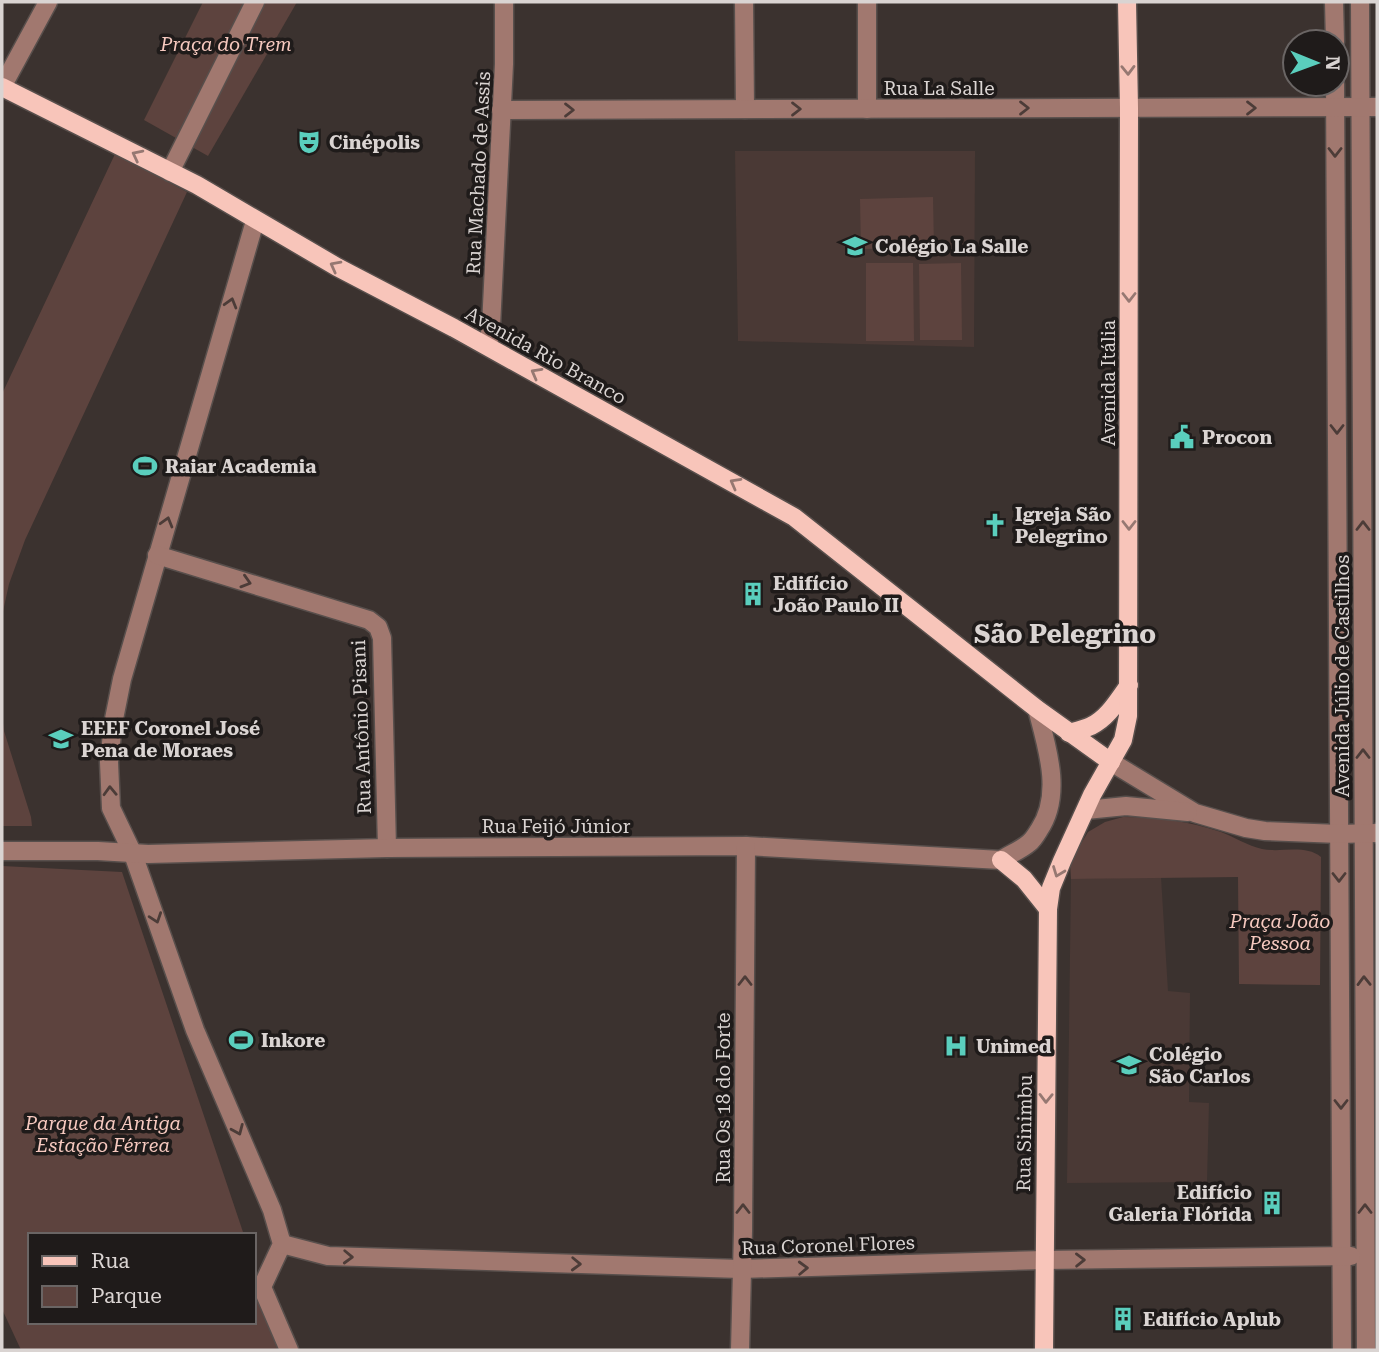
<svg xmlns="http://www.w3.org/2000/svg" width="1379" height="1352" viewBox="0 0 1379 1352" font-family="'Roboto Serif',serif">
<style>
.built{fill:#4a3935}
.green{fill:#5d433e}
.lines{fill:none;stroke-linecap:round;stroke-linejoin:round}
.minor-casing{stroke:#584f4c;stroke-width:21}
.major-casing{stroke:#584f4c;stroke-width:21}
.minor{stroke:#a1786f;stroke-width:18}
.major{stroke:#f8c5ba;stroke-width:18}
.oneway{stroke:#967872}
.oneway2{stroke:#4c3c38}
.labels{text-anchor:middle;stroke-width:7;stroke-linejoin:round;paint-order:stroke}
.park-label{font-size:19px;font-style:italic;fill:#f6c9bf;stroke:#1f1b1a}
.street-label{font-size:19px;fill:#dad4d2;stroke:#1f1b1a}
.poi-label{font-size:19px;font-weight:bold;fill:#dad4d2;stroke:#1f1b1a;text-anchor:start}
.district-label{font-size:26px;font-weight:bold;fill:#dad4d2;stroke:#1f1b1a}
</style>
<rect width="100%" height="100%" fill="#3b322f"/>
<g class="built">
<polygon points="735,151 975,151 974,347 738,341"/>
<polygon points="1161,877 1168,991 1190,993 1189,1102 1209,1103 1207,1182 1067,1183 1071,879"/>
</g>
<g class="green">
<polygon points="203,2 297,2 208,156 144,120"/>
<polygon points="115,154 187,192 25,540 9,584 2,616 2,394"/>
<polygon points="933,197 934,248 861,249 860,199"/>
<polygon points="866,263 913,263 914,341 866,341"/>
<polygon points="961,263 962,340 920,340 919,264"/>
<polygon points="2,715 4,731 31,817 32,826 2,826"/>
<path d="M1123,817C1158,817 1188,821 1221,832C1234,837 1248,846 1262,849C1281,853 1305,844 1321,857L1320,985L1239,984L1238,877L1071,879L1070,862L1088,832L1105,822Z"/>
<polygon points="2,866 122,872 244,1235 30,1235 30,1322 254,1322 254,1265 282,1350 21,1350 2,1309"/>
</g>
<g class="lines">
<g class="minor-casing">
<g id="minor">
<polyline points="744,2 745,109"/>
<polyline points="867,2 867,109"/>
<polyline points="1334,2 1335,42"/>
<polyline points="1360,2 1366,1350"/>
<polyline points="1335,84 1342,1350"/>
<polyline points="2,87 48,2"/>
<polyline points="501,110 1377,107"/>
<polyline points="170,172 255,2"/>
<polyline points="255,221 122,679 113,724 109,762 111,808 133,854 195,1030 272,1210 282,1244 262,1287 289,1350"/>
<polyline points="488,346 491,326 504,64 504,2"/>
<polyline points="157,555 369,620 378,627 382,638 387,848"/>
<polyline points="1111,762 1195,813 1246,828 1265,831 1339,834 1377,833"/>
<polyline points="1086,810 1126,806 1188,812"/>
<path d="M2,851H98L148,854L387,848L746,846L1001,860C1010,854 1021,850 1029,843C1033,840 1036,835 1039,830C1063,795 1047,747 1037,709"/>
<polyline points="282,1244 328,1256 741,1269 1044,1260 1351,1256"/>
<polyline points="740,1350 743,1231 746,846"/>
</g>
</g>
<g class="major-casing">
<g id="major">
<polyline points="2,87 197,185 337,267 454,328 794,517 1037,709 1111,762"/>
<path d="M1069,733C1076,731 1084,729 1091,726C1108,718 1118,700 1129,685"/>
<polyline points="1001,860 1024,879 1048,909"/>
<polyline points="1044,1350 1048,909 1051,888 1062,861 1092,795 1123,740 1128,716 1129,108 1127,2"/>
</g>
</g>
<use href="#minor" class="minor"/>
<use href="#major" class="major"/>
</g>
<defs><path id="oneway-chevron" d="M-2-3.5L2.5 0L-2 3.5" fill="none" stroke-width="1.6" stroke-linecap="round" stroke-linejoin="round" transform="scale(1.75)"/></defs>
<g class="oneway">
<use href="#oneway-chevron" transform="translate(1128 70) rotate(89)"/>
<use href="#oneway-chevron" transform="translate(137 155) rotate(-153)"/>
<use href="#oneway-chevron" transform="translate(335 266) rotate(-152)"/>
<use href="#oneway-chevron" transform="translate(1129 297) rotate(90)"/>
<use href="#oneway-chevron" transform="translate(536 373) rotate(-151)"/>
<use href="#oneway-chevron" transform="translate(735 483) rotate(-151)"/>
<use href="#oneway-chevron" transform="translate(1129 525) rotate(90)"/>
<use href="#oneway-chevron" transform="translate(1058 872) rotate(111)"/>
<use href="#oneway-chevron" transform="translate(1046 1098) rotate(91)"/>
</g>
<g class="oneway2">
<use href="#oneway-chevron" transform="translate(1024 108)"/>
<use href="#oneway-chevron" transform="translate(1251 108)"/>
<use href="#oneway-chevron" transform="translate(796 109)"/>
<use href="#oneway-chevron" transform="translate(569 110)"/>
<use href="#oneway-chevron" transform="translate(1335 152) rotate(90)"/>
<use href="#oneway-chevron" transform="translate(231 303) rotate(-74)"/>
<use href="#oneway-chevron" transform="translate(1337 429) rotate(90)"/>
<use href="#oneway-chevron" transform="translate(167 522) rotate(-74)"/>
<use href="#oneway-chevron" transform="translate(1363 526) rotate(-90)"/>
<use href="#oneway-chevron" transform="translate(246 582) rotate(17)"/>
<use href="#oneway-chevron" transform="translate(1363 754) rotate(-90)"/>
<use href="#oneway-chevron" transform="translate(110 791) rotate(-92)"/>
<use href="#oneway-chevron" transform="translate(1339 877) rotate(90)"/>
<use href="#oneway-chevron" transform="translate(156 918) rotate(71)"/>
<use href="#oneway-chevron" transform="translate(745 981) rotate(-90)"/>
<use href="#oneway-chevron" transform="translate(1364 981) rotate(-91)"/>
<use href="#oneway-chevron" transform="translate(1341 1104) rotate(90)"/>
<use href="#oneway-chevron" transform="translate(238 1130) rotate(67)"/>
<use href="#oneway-chevron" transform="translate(743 1209) rotate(-90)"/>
<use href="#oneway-chevron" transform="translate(1365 1209) rotate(-90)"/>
<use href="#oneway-chevron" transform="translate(348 1257) rotate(2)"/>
<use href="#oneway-chevron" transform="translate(1080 1260) rotate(-1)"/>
<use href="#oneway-chevron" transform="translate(576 1264) rotate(2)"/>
<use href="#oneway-chevron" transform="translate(803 1268) rotate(-2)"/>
</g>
<defs>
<g id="theatre-bare" transform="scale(1.89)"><path d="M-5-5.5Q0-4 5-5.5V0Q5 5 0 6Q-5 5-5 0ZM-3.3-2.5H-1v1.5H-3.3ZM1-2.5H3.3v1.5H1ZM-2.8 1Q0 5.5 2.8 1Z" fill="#5acebd" stroke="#1f1b1a" stroke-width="2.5" paint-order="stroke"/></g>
<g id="school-bare" transform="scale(1.89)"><path d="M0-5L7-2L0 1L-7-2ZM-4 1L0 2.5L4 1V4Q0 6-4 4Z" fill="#5acebd" stroke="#1f1b1a" stroke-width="2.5" paint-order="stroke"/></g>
<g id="civic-bare" transform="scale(1.89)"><path d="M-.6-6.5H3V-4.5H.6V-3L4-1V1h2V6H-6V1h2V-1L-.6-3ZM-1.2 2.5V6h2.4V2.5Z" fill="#5acebd" stroke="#1f1b1a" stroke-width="2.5" paint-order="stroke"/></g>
<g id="stadium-bare" transform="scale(1.89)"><path d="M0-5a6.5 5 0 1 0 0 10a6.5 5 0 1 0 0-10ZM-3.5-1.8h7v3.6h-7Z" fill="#5acebd" stroke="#1f1b1a" stroke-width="2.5" paint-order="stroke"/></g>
<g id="church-bare" transform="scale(1.89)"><path d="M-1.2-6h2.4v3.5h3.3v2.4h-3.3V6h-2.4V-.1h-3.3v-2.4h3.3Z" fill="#5acebd" stroke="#1f1b1a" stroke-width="2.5" paint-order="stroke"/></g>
<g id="building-bare" transform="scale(1.89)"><path d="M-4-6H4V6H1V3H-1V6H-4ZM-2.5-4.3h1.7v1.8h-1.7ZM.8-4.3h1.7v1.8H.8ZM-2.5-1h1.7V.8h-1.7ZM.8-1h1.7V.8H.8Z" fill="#5acebd" stroke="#1f1b1a" stroke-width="2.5" paint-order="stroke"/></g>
<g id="hospital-bare" transform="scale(1.89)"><path d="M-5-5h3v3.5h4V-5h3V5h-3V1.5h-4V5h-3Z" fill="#5acebd" stroke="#1f1b1a" stroke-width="2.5" paint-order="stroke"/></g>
</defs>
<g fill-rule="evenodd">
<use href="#theatre-bare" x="309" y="142"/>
<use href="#school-bare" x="855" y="246"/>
<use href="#civic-bare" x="1182" y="437"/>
<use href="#stadium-bare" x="145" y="466"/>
<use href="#church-bare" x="995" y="525"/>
<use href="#building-bare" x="753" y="594"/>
<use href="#school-bare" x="61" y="739"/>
<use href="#stadium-bare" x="241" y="1040"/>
<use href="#hospital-bare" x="956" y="1046"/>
<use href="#school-bare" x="1129" y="1065"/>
<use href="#building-bare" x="1272" y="1203"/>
<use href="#building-bare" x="1123" y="1319"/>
</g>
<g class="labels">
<g class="park-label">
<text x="226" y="51">Praça do Trem</text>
<text x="1280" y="928">Praça João<tspan x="1280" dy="22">Pessoa</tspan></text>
<text x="103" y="1130">Parque da Antiga<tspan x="103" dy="22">Estação Férrea</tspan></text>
</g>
<g class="street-label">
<text x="939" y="95">Rua La Salle</text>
<text transform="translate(478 173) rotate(-87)" y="7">Rua Machado de Assis</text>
<text transform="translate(546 355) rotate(29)" y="7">Avenida Rio Branco</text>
<text transform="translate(1108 383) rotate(-90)" y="7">Avenida Itália</text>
<text transform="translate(1342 676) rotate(-90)" y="7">Avenida Júlio de Castilhos</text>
<text transform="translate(361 727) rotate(-92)" y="7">Rua Antônio Pisani</text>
<text x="556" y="833">Rua Feijó Júnior</text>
<text transform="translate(723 1098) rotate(-90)" y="7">Rua Os 18 do Forte</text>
<text transform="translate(1024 1133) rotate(-89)" y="7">Rua Sinimbu</text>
<text transform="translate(828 1245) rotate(-2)" y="7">Rua Coronel Flores</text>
</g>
<g class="poi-label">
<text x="329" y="149">Cinépolis</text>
<text x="875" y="253">Colégio La Salle</text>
<text x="1202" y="444">Procon</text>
<text x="165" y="473">Raiar Academia</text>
<text x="1015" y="521">Igreja São<tspan x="1015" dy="22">Pelegrino</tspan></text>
<text x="773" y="590">Edifício<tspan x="773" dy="22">João Paulo II</tspan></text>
<text x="81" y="735">EEEF Coronel José<tspan x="81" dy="22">Pena de Moraes</tspan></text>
<text x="261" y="1047">Inkore</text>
<text x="976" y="1053">Unimed</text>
<text x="1149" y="1061">Colégio<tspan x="1149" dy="22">São Carlos</tspan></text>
<text x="1252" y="1199" text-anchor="end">Edifício<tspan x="1252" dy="22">Galeria Flórida</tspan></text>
<text x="1143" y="1326">Edifício Aplub</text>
</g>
<g class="district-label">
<text x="1065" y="643">São Pelegrino</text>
</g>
</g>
<rect width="1379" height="1352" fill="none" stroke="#dad4d2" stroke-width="7"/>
<rect x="28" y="1233" width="228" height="91" fill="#1f1b1a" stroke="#6a6564" stroke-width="2"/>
<rect x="42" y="1256" width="35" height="10" fill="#f8c5ba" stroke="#6a6564" stroke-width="2"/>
<text x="91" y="1268" font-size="21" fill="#dad4d2">Rua</text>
<rect x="42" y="1286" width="35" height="21" fill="#5d433e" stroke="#6a6564" stroke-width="2"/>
<text x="91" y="1303" font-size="21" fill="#dad4d2">Parque</text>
<g transform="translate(1316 63) rotate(91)"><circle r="33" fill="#1f1b1a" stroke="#6a6564" stroke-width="2"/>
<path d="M0-5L12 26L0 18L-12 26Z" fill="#5acebd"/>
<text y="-10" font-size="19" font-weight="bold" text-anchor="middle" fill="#dad4d2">N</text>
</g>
</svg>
